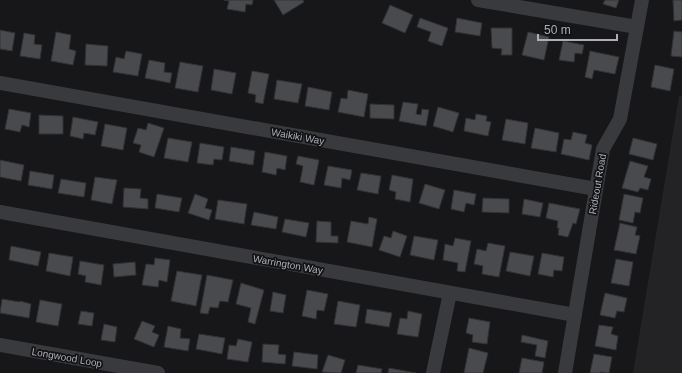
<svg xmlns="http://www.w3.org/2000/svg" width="682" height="373" viewBox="0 0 682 373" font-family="Arial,sans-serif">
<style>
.built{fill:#232325}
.building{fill:#494a4d;stroke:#313234}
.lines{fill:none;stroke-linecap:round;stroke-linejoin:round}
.minor{stroke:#393a3d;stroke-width:14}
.labels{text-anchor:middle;stroke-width:3.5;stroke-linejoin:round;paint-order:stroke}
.street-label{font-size:10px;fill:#abb0b7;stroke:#121214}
</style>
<rect width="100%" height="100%" fill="#171719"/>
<polygon class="built" points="679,96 682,96 682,373 633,373"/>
<g class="building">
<polygon points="224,0 253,0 252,5 246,4 245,12 227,9 229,1"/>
<polygon points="274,0 303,0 304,2 283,15"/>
<polygon points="605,0 619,0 616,8 603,4"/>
<polygon points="673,0 682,0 682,20 674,21"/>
<polygon points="390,5 413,15 405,33 382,23"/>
<polygon points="420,18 448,28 442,46 428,41 431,32 417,27"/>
<polygon points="457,18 482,23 480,36 455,32"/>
<polygon points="491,28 512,28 512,55 501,55 502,49 492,48"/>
<polygon points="0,30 15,33 12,51 0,49"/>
<polygon points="674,31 682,32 682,57 671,56"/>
<polygon points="56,32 71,35 69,49 76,51 73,65 51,61"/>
<polygon points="528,32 549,37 544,60 522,55"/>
<polygon points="24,33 35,35 34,44 42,45 40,59 20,56"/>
<polygon points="563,41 584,45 582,54 575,53 574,62 559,60"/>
<polygon points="86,44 108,46 107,66 85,65"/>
<polygon points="126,51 142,54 138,76 113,72 116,57 124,59"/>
<polygon points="590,51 619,57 615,74 594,70 592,79 585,77"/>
<polygon points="149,60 165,63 164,72 172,73 170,83 145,78"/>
<polygon points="180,62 203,66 198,92 175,88"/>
<polygon points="655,65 674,69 670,91 651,87"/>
<polygon points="214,69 236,73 232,94 211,90"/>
<polygon points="252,71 269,74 263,104 255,102 256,95 248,93"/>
<polygon points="277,80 302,84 298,103 274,99"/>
<polygon points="308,87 332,92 329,110 305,106"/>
<polygon points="348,90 368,94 364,117 338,112 341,98 347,99"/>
<polygon points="403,102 418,104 416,114 421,115 422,109 429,110 426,126 399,121"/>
<polygon points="370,104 394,105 394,119 370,118"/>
<polygon points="438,107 459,113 453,132 433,126"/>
<polygon points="9,109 31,113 29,127 22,125 20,132 5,129"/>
<polygon points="476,114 487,116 486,121 491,122 488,136 464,131 466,118 475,120"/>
<polygon points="39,115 63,116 63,134 39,134"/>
<polygon points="73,117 98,122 95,135 84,133 83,139 70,136"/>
<polygon points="506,119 528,123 525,144 502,140"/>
<polygon points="148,123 164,128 154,157 139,152 141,145 133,143 138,128 146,130"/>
<polygon points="105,124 127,128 123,150 101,146"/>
<polygon points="535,128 559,133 556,152 531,148"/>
<polygon points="573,132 587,135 585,143 592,145 589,160 561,154 564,139 571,140"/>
<polygon points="168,138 192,142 188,162 164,158"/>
<polygon points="633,138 657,144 653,160 629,154"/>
<polygon points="200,143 224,147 222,160 214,159 213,165 197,163"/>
<polygon points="231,147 255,151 253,165 229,161"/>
<polygon points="265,152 287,156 285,170 277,168 276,175 262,172"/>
<polygon points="298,156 319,160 314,185 300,182 303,166 296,164"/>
<polygon points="0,160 24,165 21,181 0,177"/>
<polygon points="630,161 648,166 644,177 651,179 648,190 640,188 638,192 622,188"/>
<polygon points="328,166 352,170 350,180 342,178 341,188 324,185"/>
<polygon points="30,171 54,175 52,189 28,185"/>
<polygon points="361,173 381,176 378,194 357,190"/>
<polygon points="392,175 413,179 410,202 395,199 396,192 389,190"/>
<polygon points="95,177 117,180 112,204 91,200"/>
<polygon points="61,179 86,183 84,197 58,193"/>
<polygon points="425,184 445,190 439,209 419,203"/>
<polygon points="124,188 141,189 140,198 148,199 148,209 123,207"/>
<polygon points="454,190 476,194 474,205 466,203 464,212 451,209"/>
<polygon points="157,194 182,198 179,212 155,208"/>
<polygon points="195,194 208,199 205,208 212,210 209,220 188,213"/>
<polygon points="624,194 643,198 640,213 635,212 633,223 619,220"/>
<polygon points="483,198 509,199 509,213 482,212"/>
<polygon points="524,199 543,203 540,217 522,214"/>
<polygon points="218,200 247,204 244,224 215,219"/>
<polygon points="549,203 580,209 576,224 573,223 568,237 558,235 559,228 557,228 558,221 546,218"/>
<polygon points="254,212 278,217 276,229 251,225"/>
<polygon points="369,217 377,219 372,247 347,242 351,221 368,224"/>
<polygon points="285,219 309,223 306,237 282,232"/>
<polygon points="317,221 331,222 331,236 338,236 338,243 316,242"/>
<polygon points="620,223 637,227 635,235 640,236 636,254 614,250"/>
<polygon points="393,231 407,236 400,257 379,250 384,236 391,238"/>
<polygon points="414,236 438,240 434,260 410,255"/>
<polygon points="455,238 471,241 465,272 457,271 458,263 443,260 445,244 453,246"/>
<polygon points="488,243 505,246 499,277 482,274 483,266 474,264 477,249 486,251"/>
<polygon points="11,246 41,252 38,266 9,260"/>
<polygon points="510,252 534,256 530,276 506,271"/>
<polygon points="49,253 73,257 70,276 46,271"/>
<polygon points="542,253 564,257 562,271 554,270 553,277 538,274"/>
<polygon points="155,258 170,260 167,282 159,280 158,287 142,285 146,264 154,265"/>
<polygon points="616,259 633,262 629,286 611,283"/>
<polygon points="80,261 104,265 101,285 85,282 86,276 78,274"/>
<polygon points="135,262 136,275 114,277 113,264"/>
<polygon points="177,271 202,275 196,306 171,301"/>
<polygon points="207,275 233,280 228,302 220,301 218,308 210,307 208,314 200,313"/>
<polygon points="241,283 264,290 255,324 248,322 251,308 236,304"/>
<polygon points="307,290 328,294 324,311 317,310 316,319 302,316"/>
<polygon points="273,292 286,295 283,313 270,311"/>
<polygon points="605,293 627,298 624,312 617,311 615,318 600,315"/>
<polygon points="2,299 20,302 20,301 31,304 29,318 0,313"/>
<polygon points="40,300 62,304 58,326 36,322"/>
<polygon points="338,301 360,305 356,327 334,324"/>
<polygon points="367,309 392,313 389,327 365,323"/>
<polygon points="81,311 94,313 92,326 78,324"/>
<polygon points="408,311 422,314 418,337 397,334 400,318 407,319"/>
<polygon points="469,318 490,322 487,344 472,342 473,335 466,333"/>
<polygon points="142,321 155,326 152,332 159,335 154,347 134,339"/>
<polygon points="104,324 117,327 115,342 101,340"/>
<polygon points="599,325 613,327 611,334 618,336 616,350 595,346"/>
<polygon points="168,326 181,329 180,338 190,339 188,351 164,347"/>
<polygon points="199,334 225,338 222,354 196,349"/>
<polygon points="522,335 548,341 545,358 535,356 537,345 521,342"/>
<polygon points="238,339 252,342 248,362 227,359 229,345 236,346"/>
<polygon points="263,344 279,345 278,354 286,355 285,364 262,362"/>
<polygon points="469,348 488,353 483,373 464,373"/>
<polygon points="294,352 318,355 317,369 292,366"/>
<polygon points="594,354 612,357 609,373 600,372 600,373 590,373"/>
<polygon points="328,355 345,360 341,373 322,372"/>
<polygon points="522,358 544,362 542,373 519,373"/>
<polygon points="358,365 382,369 381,373 356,373"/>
<polygon points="389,368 416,373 388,373"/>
</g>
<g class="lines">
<g class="minor">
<polyline points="478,0 637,27"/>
<polyline points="0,83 596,189"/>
<polyline points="0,212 575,315"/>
<polyline points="0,345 158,373"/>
<polyline points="433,373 450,293"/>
<polyline points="565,373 603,149 620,119 642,0"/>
</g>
</g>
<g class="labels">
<g class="street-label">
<text transform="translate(298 136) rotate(10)" y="4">Waikiki Way</text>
<text transform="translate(597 184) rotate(-80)" y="4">Rideout Road</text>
<text transform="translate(288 264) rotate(10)" y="4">Warrington Way</text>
<text transform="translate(67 357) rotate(10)" y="4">Longwood Loop</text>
</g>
</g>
<path d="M538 34v6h79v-6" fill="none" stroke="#abb0b7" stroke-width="2"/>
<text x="544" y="34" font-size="12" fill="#abb0b7" stroke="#121214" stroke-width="3" paint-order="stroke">50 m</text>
</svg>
